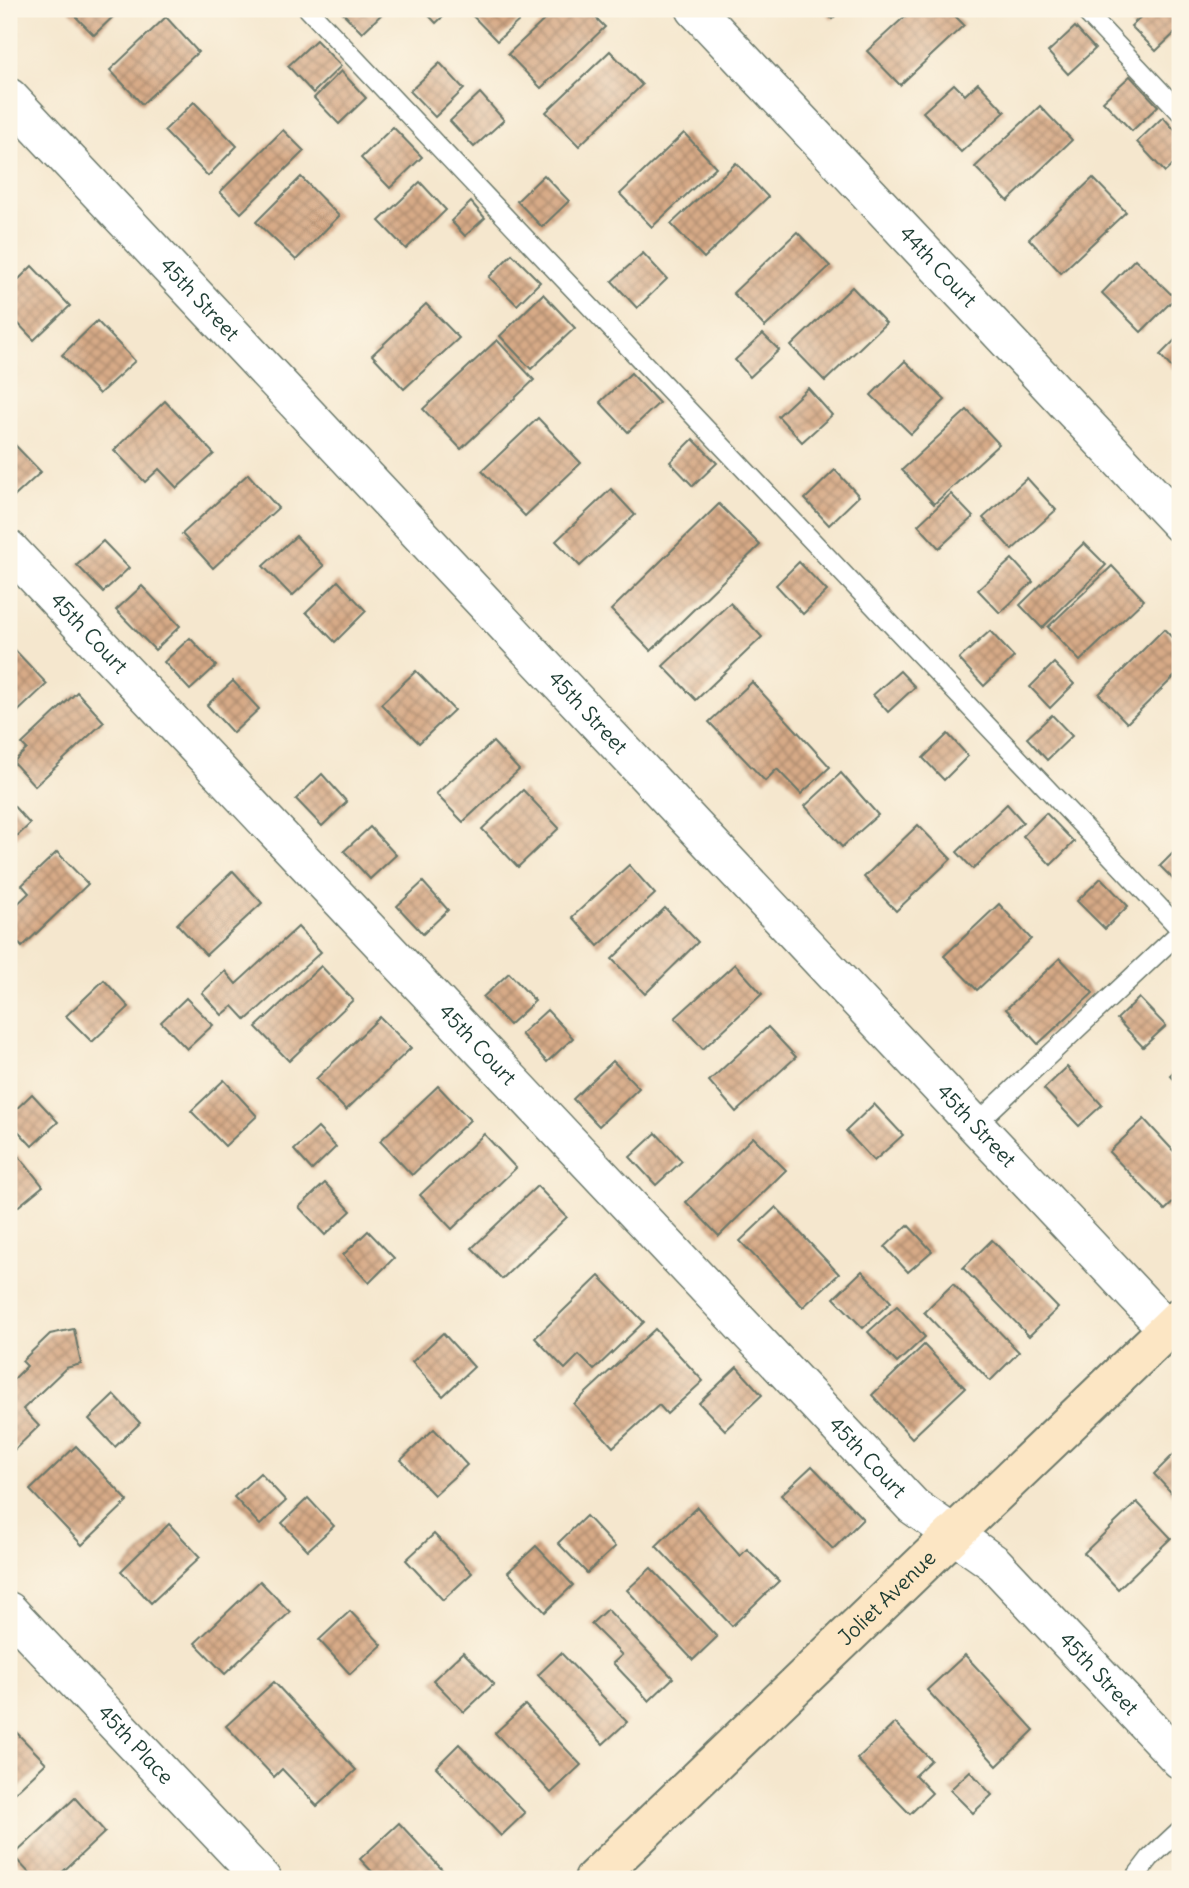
<svg xmlns="http://www.w3.org/2000/svg" width="1189" height="1888" viewBox="0 0 1189 1888" font-family="Delius,sans-serif">
<style>
.building{fill:url(#building-cross-hatch)}
.lines{fill:none;stroke-linecap:round;stroke-linejoin:round}
.lane-casing{stroke:#6a786a;stroke-width:21}
.street-casing{stroke:#6a786a;stroke-width:40}
.secondary-casing{stroke:#6a786a;stroke-width:42}
.lane{stroke:#fff;stroke-width:18}
.street{stroke:#fff;stroke-width:37}
.secondary{stroke:#fce6c4;stroke-width:38}
.labels{text-anchor:middle;stroke-width:7;stroke-linejoin:round;paint-order:stroke}
.street-label{font-size:21px;fill:#1f3d34;stroke:#fcf5e5}
</style>
<defs>
<pattern id="building-cross-hatch" width="8" height="8" patternUnits="userSpaceOnUse" patternTransform="scale(1.75)"><rect width="8" height="8" fill="#d7aa87"/><path d="M0 0l8 8M0 8l8-8" fill="none" stroke="#ae8c6f"/></pattern>
</defs>
<rect width="100%" height="100%" fill="#fcf5e5"/>
<filter id="ink" filterUnits="userSpaceOnUse"><feTurbulence type="fractalNoise" baseFrequency=".0143" numOctaves="2"/><feDisplacementMap in="SourceGraphic" scale="14" xChannelSelector="R" yChannelSelector="G"/><feConvolveMatrix kernelMatrix="1 2 1 2 8 2 1 2 1" color-interpolation-filters="sRGB"/></filter>
<filter id="wash" filterUnits="userSpaceOnUse"><feTurbulence type="fractalNoise" baseFrequency=".00686" numOctaves="4" result="noise"/><feDisplacementMap in="SourceGraphic" scale="28" xChannelSelector="R" yChannelSelector="G"/><feGaussianBlur stdDeviation="1.57" result="paint"/><feColorMatrix in="noise" values="0 0 0 0 0 0 0 0 0 0 0 0 0 0 0 0 0 1.4 0 .05"/><feComposite in="paint" operator="in"/></filter>
<g filter="url(#wash)">
<rect width="100%" height="100%" fill="#f5e7ce"/>
<g id="blocks">
<g class="building">
<polygon points="68,9 121,9 94,35"/>
<polygon points="348,9 387,9 362,33 343,13"/>
<polygon points="423,9 451,9 436,23"/>
<polygon points="466,9 532,9 497,41"/>
<polygon points="556,9 587,9 605,27 541,88 508,54"/>
<polygon points="822,9 842,9 832,19"/>
<polygon points="913,9 948,9 964,25 900,85 867,51"/>
<polygon points="1149,9 1167,9 1180,23 1180,28 1156,51 1131,26"/>
<polygon points="166,17 198,52 142,104 110,70"/>
<polygon points="1075,27 1095,49 1068,74 1048,52"/>
<polygon points="316,40 341,66 313,93 288,66"/>
<polygon points="610,51 642,85 579,146 546,112"/>
<polygon points="440,63 464,89 435,117 410,91"/>
<polygon points="341,71 366,98 339,124 314,98"/>
<polygon points="1130,76 1158,106 1132,131 1103,101"/>
<polygon points="978,83 1005,112 961,152 923,112 954,84 965,95"/>
<polygon points="480,93 504,120 474,147 450,121"/>
<polygon points="194,102 237,146 208,176 164,131"/>
<polygon points="1040,106 1072,140 1008,201 975,167"/>
<polygon points="1163,117 1180,136 1180,158 1165,172 1137,142"/>
<polygon points="393,127 422,157 390,188 361,158"/>
<polygon points="283,130 304,151 241,213 220,192"/>
<polygon points="684,133 716,167 652,227 620,194"/>
<polygon points="736,163 768,197 704,258 671,224"/>
<polygon points="544,175 569,201 542,227 517,201"/>
<polygon points="301,177 339,216 296,260 256,222"/>
<polygon points="1093,178 1126,212 1061,273 1029,239"/>
<polygon points="420,182 446,210 406,249 379,221"/>
<polygon points="471,202 485,218 465,236 451,221"/>
<polygon points="797,232 830,266 765,327 733,293"/>
<polygon points="643,253 667,279 637,308 612,281"/>
<polygon points="512,254 540,282 517,305 489,277"/>
<polygon points="1135,259 1175,298 1141,332 1102,293"/>
<polygon points="32,266 70,306 34,340 12,317 9,321 9,289"/>
<polygon points="852,287 886,323 825,381 791,346"/>
<polygon points="543,294 575,328 531,369 500,336"/>
<polygon points="426,304 459,338 404,389 372,355"/>
<polygon points="97,321 135,361 99,394 62,355"/>
<polygon points="763,334 779,350 750,377 735,360"/>
<polygon points="1180,335 1180,377 1160,355"/>
<polygon points="497,340 534,380 461,449 423,409"/>
<polygon points="905,361 945,400 911,434 871,395"/>
<polygon points="631,373 659,403 628,432 600,402"/>
<polygon points="808,388 832,415 802,442 778,416"/>
<polygon points="165,401 214,454 177,488 159,469 145,482 114,450"/>
<polygon points="967,410 999,444 934,504 902,470"/>
<polygon points="538,418 581,463 525,516 482,471"/>
<polygon points="693,439 717,463 693,486 670,462"/>
<polygon points="15,445 41,472 15,496 9,490 9,450"/>
<polygon points="835,470 859,496 829,525 805,499"/>
<polygon points="248,474 278,508 213,568 182,534"/>
<polygon points="1027,478 1056,510 1012,550 983,518"/>
<polygon points="611,489 635,515 580,566 556,541"/>
<polygon points="951,494 973,517 939,548 918,525"/>
<polygon points="719,504 760,545 651,651 611,610"/>
<polygon points="296,536 324,566 292,596 263,566"/>
<polygon points="103,541 129,568 103,592 77,565"/>
<polygon points="1084,543 1106,565 1042,628 1020,605"/>
<polygon points="1012,559 1033,582 1000,613 978,590"/>
<polygon points="799,562 827,591 803,614 776,585"/>
<polygon points="1112,566 1144,600 1080,661 1048,627"/>
<polygon points="338,581 366,611 335,642 306,612"/>
<polygon points="142,586 180,626 155,650 116,610"/>
<polygon points="730,603 762,637 696,700 663,666"/>
<polygon points="1164,629 1180,646 1180,671 1127,723 1099,694"/>
<polygon points="990,631 1014,657 984,686 959,659"/>
<polygon points="190,638 216,666 190,690 164,662"/>
<polygon points="15,650 47,684 9,720 9,656"/>
<polygon points="1054,663 1074,684 1050,708 1030,687"/>
<polygon points="416,671 454,710 419,743 381,704"/>
<polygon points="900,671 915,687 888,712 873,695"/>
<polygon points="233,681 259,709 233,733 207,705"/>
<polygon points="752,682 830,767 801,794 777,769 765,781 709,722"/>
<polygon points="77,692 104,722 35,786 13,762 27,749 22,744"/>
<polygon points="1052,715 1072,736 1047,760 1027,738"/>
<polygon points="948,734 968,756 944,780 923,758"/>
<polygon points="493,742 519,770 463,822 436,794"/>
<polygon points="841,773 878,815 842,847 805,806"/>
<polygon points="322,774 347,802 322,826 296,799"/>
<polygon points="523,790 559,828 518,867 482,829"/>
<polygon points="9,801 30,824 9,844"/>
<polygon points="1007,804 1023,822 973,869 957,852"/>
<polygon points="1046,813 1074,842 1051,865 1023,836"/>
<polygon points="918,825 951,859 896,911 864,877"/>
<polygon points="370,827 396,855 370,879 344,851"/>
<polygon points="1180,846 1180,886 1160,866"/>
<polygon points="57,852 88,884 22,947 9,933 9,912 29,893 22,885"/>
<polygon points="629,865 655,894 598,946 572,917"/>
<polygon points="233,871 262,903 206,955 177,924"/>
<polygon points="1101,878 1128,906 1105,929 1077,901"/>
<polygon points="423,882 448,910 423,934 397,906"/>
<polygon points="999,904 1031,939 977,990 944,956"/>
<polygon points="665,908 698,942 645,994 612,959"/>
<polygon points="298,927 321,952 246,1020 233,1006 222,1015 202,993 225,971 236,984"/>
<polygon points="1060,958 1093,993 1038,1044 1006,1009"/>
<polygon points="735,964 762,994 703,1049 675,1018"/>
<polygon points="321,966 353,1000 289,1061 256,1027"/>
<polygon points="509,973 535,1001 509,1025 483,997"/>
<polygon points="104,980 129,1007 92,1042 66,1016"/>
<polygon points="186,998 213,1025 187,1049 161,1022"/>
<polygon points="1139,998 1166,1026 1143,1047 1117,1019"/>
<polygon points="547,1010 573,1038 547,1062 521,1034"/>
<polygon points="380,1017 411,1048 346,1110 316,1079"/>
<polygon points="768,1027 796,1057 736,1112 709,1081"/>
<polygon points="613,1061 639,1088 599,1126 573,1099"/>
<polygon points="1180,1066 1180,1086 1170,1075"/>
<polygon points="1067,1067 1102,1105 1079,1126 1044,1089"/>
<polygon points="224,1080 257,1116 225,1146 191,1111"/>
<polygon points="438,1086 470,1120 412,1175 380,1141"/>
<polygon points="32,1094 58,1122 32,1146 9,1121 9,1116"/>
<polygon points="874,1104 903,1135 874,1161 846,1131"/>
<polygon points="1144,1119 1180,1158 1180,1196 1165,1210 1109,1152"/>
<polygon points="318,1128 336,1147 312,1170 294,1150"/>
<polygon points="656,1133 682,1161 656,1185 630,1157"/>
<polygon points="484,1134 516,1168 452,1229 420,1195"/>
<polygon points="753,1137 786,1170 719,1236 686,1202"/>
<polygon points="17,1154 43,1186 9,1214 9,1161"/>
<polygon points="325,1183 351,1211 325,1235 299,1207"/>
<polygon points="537,1186 567,1217 502,1279 472,1248"/>
<polygon points="776,1207 839,1274 803,1307 740,1241"/>
<polygon points="908,1225 932,1251 908,1272 885,1247"/>
<polygon points="368,1231 394,1258 369,1283 343,1255"/>
<polygon points="992,1240 1058,1308 1029,1336 963,1268"/>
<polygon points="862,1271 891,1302 863,1328 834,1298"/>
<polygon points="599,1276 644,1322 594,1370 579,1355 565,1369 535,1338"/>
<polygon points="953,1284 1019,1352 990,1381 924,1312"/>
<polygon points="897,1306 925,1337 897,1363 868,1332"/>
<polygon points="74,1329 81,1364 66,1368 23,1409 39,1426 9,1455 9,1384 27,1366 22,1361 50,1334"/>
<polygon points="655,1329 703,1381 667,1414 659,1405 613,1447 574,1404"/>
<polygon points="443,1333 474,1367 443,1396 412,1362"/>
<polygon points="924,1345 965,1388 912,1438 872,1395"/>
<polygon points="737,1367 762,1395 725,1430 699,1403"/>
<polygon points="114,1395 140,1423 115,1447 89,1419"/>
<polygon points="434,1429 467,1465 434,1495 401,1460"/>
<polygon points="76,1446 128,1501 82,1545 30,1490"/>
<polygon points="1180,1448 1180,1502 1154,1474"/>
<polygon points="812,1466 863,1519 833,1549 781,1495"/>
<polygon points="260,1473 286,1501 260,1525 234,1497"/>
<polygon points="308,1498 334,1526 308,1550 282,1523"/>
<polygon points="1137,1502 1171,1538 1118,1589 1084,1553"/>
<polygon points="697,1507 740,1556 747,1549 779,1581 732,1626 656,1546"/>
<polygon points="586,1516 615,1547 587,1573 558,1543"/>
<polygon points="169,1524 200,1557 151,1603 121,1571"/>
<polygon points="434,1534 472,1573 443,1600 406,1560"/>
<polygon points="536,1546 573,1585 545,1612 508,1572"/>
<polygon points="651,1568 717,1637 693,1660 627,1590"/>
<polygon points="260,1581 290,1612 225,1674 195,1643"/>
<polygon points="607,1609 673,1678 649,1701 613,1663 622,1655 591,1624"/>
<polygon points="350,1611 382,1645 350,1674 319,1640"/>
<polygon points="463,1652 494,1684 464,1712 433,1680"/>
<polygon points="561,1653 627,1722 603,1744 538,1675"/>
<polygon points="965,1655 1034,1730 997,1766 927,1690"/>
<polygon points="274,1682 356,1770 317,1806 282,1769 274,1777 226,1726"/>
<polygon points="525,1705 581,1765 551,1793 495,1733"/>
<polygon points="895,1723 931,1760 915,1775 932,1793 910,1814 857,1759"/>
<polygon points="14,1730 46,1763 9,1798 9,1736"/>
<polygon points="459,1744 525,1813 501,1836 436,1767"/>
<polygon points="970,1771 992,1795 973,1813 950,1790"/>
<polygon points="75,1798 105,1832 55,1879 35,1879 13,1856"/>
<polygon points="399,1823 449,1877 447,1879 379,1879 360,1859"/>
</g>
</g>
</g>
<g filter="url(#ink)">
<use href="#blocks" fill-opacity="0" stroke="#6a786a" stroke-width="2"/>
<g class="lines">
<g class="lane-casing">
<g id="lane">
<polyline points="308,9 1180,929"/>
<polyline points="1083,9 1180,112"/>
<polyline points="975,1125 1180,932"/>
<polyline points="1134,1879 1150,1858 1180,1830"/>
</g>
</g>
<g class="street-casing">
<g id="street">
<path id="s1" d="M695,9L1180,524"/>
<path id="s2" d="M9,97L1167,1329"/>
<path id="s3" d="M9,549L913,1506L994,1563L1180,1760"/>
<path id="s4" d="M9,1611L262,1879"/>
</g>
</g>
<g class="secondary-casing">
<g id="secondary">
<path id="s5" d="M594,1879L1180,1317"/>
</g>
</g>
<use href="#lane" class="lane"/>
<use href="#street" class="street"/>
<use href="#secondary" class="secondary"/>
</g>
</g>
<g class="labels">
<g class="street-label">
<text dy="7" stroke="none"><textPath href="#s1" startOffset="354">44th Court</textPath></text>
<text dy="7" stroke="none"><textPath href="#s2" startOffset="278">45th Street</textPath></text>
<text dy="7" stroke="none"><textPath href="#s3" startOffset="116">45th Court</textPath></text>
<text dy="7" stroke="none"><textPath href="#s2" startOffset="845">45th Street</textPath></text>
<text dy="7" stroke="none"><textPath href="#s3" startOffset="682">45th Court</textPath></text>
<text dy="7" stroke="none"><textPath href="#s2" startOffset="1412">45th Street</textPath></text>
<text dy="7" stroke="none"><textPath href="#s3" startOffset="1250">45th Court</textPath></text>
<text dy="7" stroke="none"><textPath href="#s5" startOffset="406">Joliet Avenue</textPath></text>
<text dy="7" stroke="none"><textPath href="#s3" startOffset="1568">45th Street</textPath></text>
<text dy="7" stroke="none"><textPath href="#s4" startOffset="184">45th Place</textPath></text>
</g>
</g>
<rect width="1189" height="1888" fill="none" stroke="#fcf5e5" stroke-width="35"/>
</svg>
